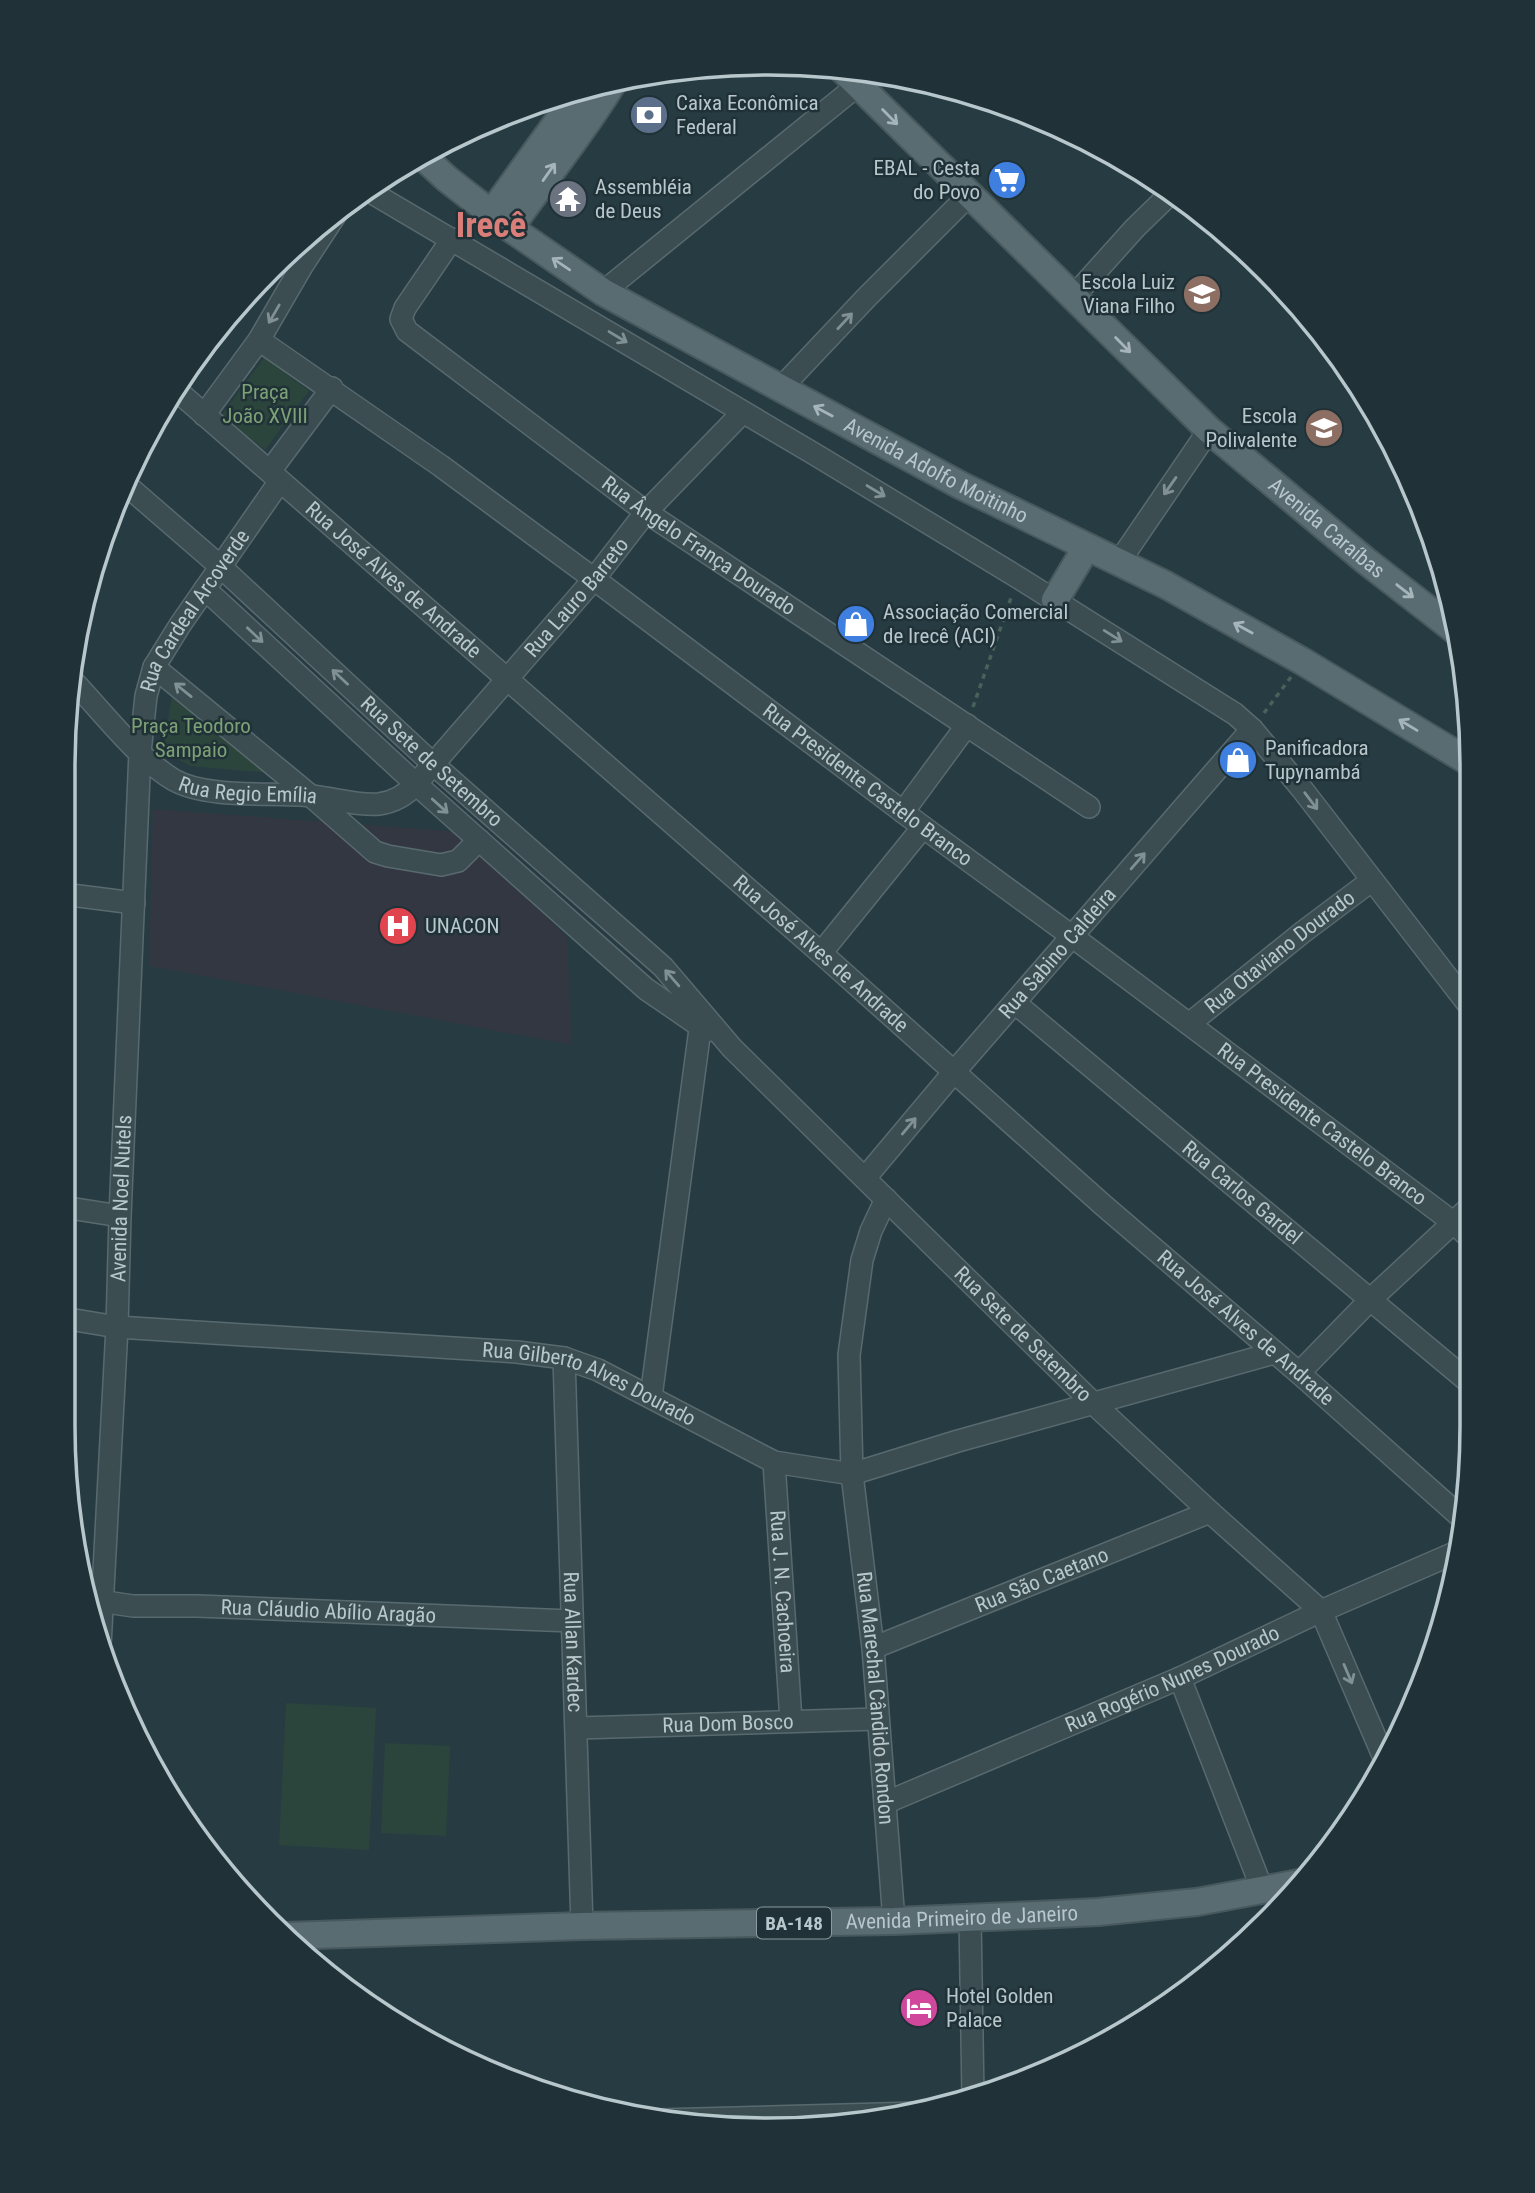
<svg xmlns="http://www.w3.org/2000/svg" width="1535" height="2193" viewBox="0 0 1535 2193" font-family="'Roboto Condensed',sans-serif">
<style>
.medical{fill:#333742}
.green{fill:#2b453d}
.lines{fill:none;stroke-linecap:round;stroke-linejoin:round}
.minor-casing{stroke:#596a6f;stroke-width:24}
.major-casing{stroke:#48595e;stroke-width:30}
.path{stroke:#49615a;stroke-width:3.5;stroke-dasharray:5 5;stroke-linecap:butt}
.minor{stroke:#3b4d51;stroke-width:21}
.major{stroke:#596c71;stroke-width:26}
.oneway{stroke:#a5b5b9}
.oneway2{stroke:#809094}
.labels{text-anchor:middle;stroke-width:5;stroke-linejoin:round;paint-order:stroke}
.shield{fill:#203237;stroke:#8a9a9f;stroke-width:2}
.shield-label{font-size:19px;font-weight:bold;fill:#b8c7cb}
.poi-label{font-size:21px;fill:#b8c7cb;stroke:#203237;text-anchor:start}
.park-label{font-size:21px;fill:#7da176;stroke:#203237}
.street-label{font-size:21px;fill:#b8c7cb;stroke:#203237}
.town-label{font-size:35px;font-weight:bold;fill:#d97e78;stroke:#203237}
.rim{fill:none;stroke:#b8c7cb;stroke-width:3.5}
</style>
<rect width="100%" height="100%" fill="#273c42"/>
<polygon class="medical" points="153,809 461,832 567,937 572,1045 149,966"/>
<g class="green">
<polygon points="264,358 309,391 265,450 220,417"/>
<polygon points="173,690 271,773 190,766 163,751"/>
<polygon points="286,1703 376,1708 369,1850 279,1845"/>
<polygon points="385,1743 450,1746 446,1836 381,1833"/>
</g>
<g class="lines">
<g class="minor-casing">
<g id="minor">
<polyline points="369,191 816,455 1019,578 1235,714 1252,729 1302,789 1468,1004"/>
<path id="s1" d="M452,239L405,308L401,319L407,331L646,512L1089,807"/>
<polyline points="603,292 858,85"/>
<polyline points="1073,297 1135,228 1171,193"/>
<path id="s2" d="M259,340L441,466L594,579L923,827L1073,937L1454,1223L1469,1237"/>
<polyline points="781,388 866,298 969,195"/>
<path id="s3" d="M175,389L821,953L1103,1205L1299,1373L1463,1519"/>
<polyline points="204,415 259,340 302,266 336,214"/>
<polyline points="270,471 332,388"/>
<path id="s4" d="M124,483L221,567L433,764L663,967L732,1048L1093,1403L1210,1512L1321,1611L1385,1760"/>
<polyline points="1119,562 1209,430"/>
<polyline points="205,589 416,784 646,989 707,1031"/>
<polyline points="154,667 311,796 375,852 388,856 441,865 458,861 479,840"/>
<path id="s5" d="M72,680C101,710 138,759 174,780C208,799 272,792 311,796C333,798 357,806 379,804C394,802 406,795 416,784L594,579L646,512L742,413"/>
<polyline points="903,812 967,725"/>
<polyline points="63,894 134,903"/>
<polyline points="821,953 923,827"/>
<path id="s6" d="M1015,1003L1470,1383"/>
<path id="s7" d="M1189,1024L1303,932L1371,881"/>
<path id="s8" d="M865,1178L954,1072L1252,729"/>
<path id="s9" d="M886,1199L871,1231L862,1260L849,1355L852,1474L873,1648L894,1921"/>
<polyline points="63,1207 120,1216"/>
<path id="s10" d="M63,1318L117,1327L517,1352L564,1358L598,1370L774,1462L852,1474L958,1441L1274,1353"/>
<path id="s11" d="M564,1358L582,1926"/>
<polyline points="1299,1373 1371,1299 1469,1208"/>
<polyline points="651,1397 702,1014"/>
<path id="s12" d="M774,1462L791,1721"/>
<path id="s13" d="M86,1599L133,1606H197L572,1621"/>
<path id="s14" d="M100,1646L117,1327L120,1216L140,752L146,696L154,667L180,625L280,481"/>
<path id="s15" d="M873,1648L1210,1512"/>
<polyline points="1180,1678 1262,1889"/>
<path id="s16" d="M578,1728L878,1719"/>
<path id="s17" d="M885,1803L1180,1678L1321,1611L1457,1552"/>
<polyline points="970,1917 973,2097"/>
<polyline points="660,2120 917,2113"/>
</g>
</g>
<g class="major-casing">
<g id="major">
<path id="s18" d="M842,69L1209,430L1366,561L1456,631"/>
<path id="s19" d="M421,155L447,179L510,228L603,292L960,485L1166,585L1302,661L1466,760"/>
<polyline points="491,214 579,92"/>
<path d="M510,228C543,180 582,134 612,84"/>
<polyline points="1055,600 1086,548"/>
<path id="s20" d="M286,1936L582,1926L894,1921L1036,1915L1098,1912L1197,1902L1299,1883"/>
</g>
</g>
<g class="path">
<polyline points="973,707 1012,595"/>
<polyline points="1264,713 1291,677"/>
</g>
<use href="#minor" class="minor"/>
<use href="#major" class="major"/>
</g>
<defs><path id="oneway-shaft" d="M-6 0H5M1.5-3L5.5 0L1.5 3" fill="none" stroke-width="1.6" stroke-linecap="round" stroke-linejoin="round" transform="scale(1.75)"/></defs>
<g class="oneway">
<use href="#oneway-shaft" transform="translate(890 117) rotate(45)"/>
<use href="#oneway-shaft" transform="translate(549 172) rotate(-55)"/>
<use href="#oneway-shaft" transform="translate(561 264) rotate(-146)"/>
<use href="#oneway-shaft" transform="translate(1123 345) rotate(45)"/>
<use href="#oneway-shaft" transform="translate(823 411) rotate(-152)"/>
<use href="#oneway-shaft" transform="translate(1405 591) rotate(38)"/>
<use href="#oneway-shaft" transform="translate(1243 628) rotate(-151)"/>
<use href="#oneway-shaft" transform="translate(1408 725) rotate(-149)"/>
</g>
<g class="oneway2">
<use href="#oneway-shaft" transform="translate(274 314) rotate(120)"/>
<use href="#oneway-shaft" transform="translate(845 321) rotate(-47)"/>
<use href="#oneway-shaft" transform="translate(618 337) rotate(31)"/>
<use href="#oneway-shaft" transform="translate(1170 486) rotate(125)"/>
<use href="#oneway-shaft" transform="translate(876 491) rotate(31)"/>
<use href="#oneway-shaft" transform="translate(255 635) rotate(43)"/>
<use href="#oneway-shaft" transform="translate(1113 636) rotate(32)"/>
<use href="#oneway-shaft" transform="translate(340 677) rotate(-137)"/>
<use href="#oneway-shaft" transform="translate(183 690) rotate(-141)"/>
<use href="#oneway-shaft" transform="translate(1311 801) rotate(53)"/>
<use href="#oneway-shaft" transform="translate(440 806) rotate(42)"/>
<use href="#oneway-shaft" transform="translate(1138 861) rotate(-49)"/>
<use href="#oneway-shaft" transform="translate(672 978) rotate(-131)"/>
<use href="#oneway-shaft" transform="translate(909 1126) rotate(-50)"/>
<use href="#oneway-shaft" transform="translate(1348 1674) rotate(67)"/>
</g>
<defs>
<g id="bank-disc" transform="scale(2.0125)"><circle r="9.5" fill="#5c6f8a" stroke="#203237"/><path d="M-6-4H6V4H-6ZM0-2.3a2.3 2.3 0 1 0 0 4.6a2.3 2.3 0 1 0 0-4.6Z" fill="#fff"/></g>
<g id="supermarket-disc" transform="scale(2.0125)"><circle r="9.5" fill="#3f7fe0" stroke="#203237"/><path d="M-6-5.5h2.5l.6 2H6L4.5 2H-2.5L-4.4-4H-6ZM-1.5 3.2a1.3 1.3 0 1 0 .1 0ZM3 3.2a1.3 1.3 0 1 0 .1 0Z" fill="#fff"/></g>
<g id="temple-disc" transform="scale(2.0125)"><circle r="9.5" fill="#6b7280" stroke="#203237"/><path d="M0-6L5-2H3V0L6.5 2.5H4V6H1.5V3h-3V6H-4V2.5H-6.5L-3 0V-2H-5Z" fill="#fff"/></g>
<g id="school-disc" transform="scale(2.0125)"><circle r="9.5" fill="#8d6e63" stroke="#203237"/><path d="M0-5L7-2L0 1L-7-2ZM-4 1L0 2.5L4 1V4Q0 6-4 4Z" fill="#fff"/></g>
<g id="shop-disc" transform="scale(2.0125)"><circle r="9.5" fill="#3f7fe0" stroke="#203237"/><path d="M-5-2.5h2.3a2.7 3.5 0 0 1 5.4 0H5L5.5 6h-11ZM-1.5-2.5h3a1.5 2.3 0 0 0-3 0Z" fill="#fff"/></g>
<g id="hospital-disc" transform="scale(2.0125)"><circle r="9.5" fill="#e0444e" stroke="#203237"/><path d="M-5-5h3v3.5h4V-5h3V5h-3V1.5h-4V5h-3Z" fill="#fff"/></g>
<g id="hotel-disc" transform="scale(2.0125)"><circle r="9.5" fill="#d1479c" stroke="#203237"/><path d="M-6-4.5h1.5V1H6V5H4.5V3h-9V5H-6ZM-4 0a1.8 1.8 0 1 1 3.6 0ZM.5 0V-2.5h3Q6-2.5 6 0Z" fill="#fff"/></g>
</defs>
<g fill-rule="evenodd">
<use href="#bank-disc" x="649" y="115"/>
<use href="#supermarket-disc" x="1007" y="180"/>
<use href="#temple-disc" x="568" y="199"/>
<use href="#school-disc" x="1202" y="294"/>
<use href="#school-disc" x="1324" y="428"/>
<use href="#shop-disc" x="856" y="624"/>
<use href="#shop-disc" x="1238" y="760"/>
<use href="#hospital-disc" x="398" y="926"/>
<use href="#hotel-disc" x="919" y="2008"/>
</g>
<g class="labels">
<rect class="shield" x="757" y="1907.5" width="74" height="31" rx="5"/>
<g class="shield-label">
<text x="794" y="1930">BA-148</text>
</g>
<g class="poi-label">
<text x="676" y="110">Caixa Econômica<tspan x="676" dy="24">Federal</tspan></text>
<text x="980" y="175" text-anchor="end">EBAL - Cesta<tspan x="980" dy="24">do Povo</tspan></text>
<text x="595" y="194">Assembléia<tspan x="595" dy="24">de Deus</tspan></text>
<text x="1175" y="289" text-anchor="end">Escola Luiz<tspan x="1175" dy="24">Viana Filho</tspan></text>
<text x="1297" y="423" text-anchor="end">Escola<tspan x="1297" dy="24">Polivalente</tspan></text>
<text x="883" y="619">Associação Comercial<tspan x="883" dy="24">de Irecê (ACI)</tspan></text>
<text x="1265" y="755">Panificadora<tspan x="1265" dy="24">Tupynambá</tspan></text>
<text x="425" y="933">UNACON</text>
<text x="946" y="2003">Hotel Golden<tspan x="946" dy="24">Palace</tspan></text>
</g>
<g class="park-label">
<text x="265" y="399">Praça<tspan x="265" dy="24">João XVIII</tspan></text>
<text x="191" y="733">Praça Teodoro<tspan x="191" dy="24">Sampaio</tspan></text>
</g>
<g class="street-label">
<text dy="7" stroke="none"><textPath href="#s19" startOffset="606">Avenida Adolfo Moitinho</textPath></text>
<text dy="7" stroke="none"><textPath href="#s18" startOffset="668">Avenida Caraíbas</textPath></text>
<text dy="7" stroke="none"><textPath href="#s1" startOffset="471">Rua Ângelo França Dourado</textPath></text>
<text dy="7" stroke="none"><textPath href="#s3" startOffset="290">Rua José Alves de Andrade</textPath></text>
<text dy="7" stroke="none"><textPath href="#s5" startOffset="640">Rua Lauro Barreto</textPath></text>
<text dy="7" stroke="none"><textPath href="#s14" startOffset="1050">Rua Cardeal Arcoverde</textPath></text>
<text dy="7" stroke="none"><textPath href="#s4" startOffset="415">Rua Sete de Setembro</textPath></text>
<text dy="7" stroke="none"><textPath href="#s2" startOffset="754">Rua Presidente Castelo Branco</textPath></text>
<text dy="7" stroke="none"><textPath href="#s5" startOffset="219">Rua Regio Emília</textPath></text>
<text dy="7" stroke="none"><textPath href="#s7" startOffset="116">Rua Otaviano Dourado</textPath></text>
<text dy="7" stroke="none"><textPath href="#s3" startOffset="858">Rua José Alves de Andrade</textPath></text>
<text dy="7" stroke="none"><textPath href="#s8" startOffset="296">Rua Sabino Caldeira</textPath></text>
<text dy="7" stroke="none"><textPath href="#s2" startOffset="1321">Rua Presidente Castelo Branco</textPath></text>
<text dy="7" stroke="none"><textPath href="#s6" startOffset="296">Rua Carlos Gardel</textPath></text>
<text dy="7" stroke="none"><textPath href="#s14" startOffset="448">Avenida Noel Nutels</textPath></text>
<text dy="7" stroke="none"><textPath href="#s3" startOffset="1424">Rua José Alves de Andrade</textPath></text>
<text dy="7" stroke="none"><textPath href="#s4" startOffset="1239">Rua Sete de Setembro</textPath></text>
<text dy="7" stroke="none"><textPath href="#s10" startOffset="534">Rua Gilberto Alves Dourado</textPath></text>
<text dy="7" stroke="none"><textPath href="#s15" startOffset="182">Rua São Caetano</textPath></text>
<text dy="7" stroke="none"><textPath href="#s12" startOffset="130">Rua J. N. Cachoeira</textPath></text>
<text dy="7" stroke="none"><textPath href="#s13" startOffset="243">Rua Cláudio Abílio Aragão</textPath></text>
<text dy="7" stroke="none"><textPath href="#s11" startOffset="284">Rua Allan Kardec</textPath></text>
<text dy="7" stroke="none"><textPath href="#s17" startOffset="313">Rua Rogério Nunes Dourado</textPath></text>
<text dy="7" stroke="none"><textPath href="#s9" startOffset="506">Rua Marechal Cândido Rondon</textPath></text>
<text dy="7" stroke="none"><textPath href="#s16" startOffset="150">Rua Dom Bosco</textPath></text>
<text dy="7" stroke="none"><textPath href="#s20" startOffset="676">Avenida Primeiro de Janeiro</textPath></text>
</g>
<g class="town-label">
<text x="491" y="237">Irecê</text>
</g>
</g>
<path d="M0 0H1535V2193H0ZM767 75H768A692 692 0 0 1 1460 767V1426A692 692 0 0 1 768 2118H767A692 692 0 0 1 75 1426V767A692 692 0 0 1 767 75Z" fill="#203237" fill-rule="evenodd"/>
<path class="rim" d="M767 75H768A692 692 0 0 1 1460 767V1426A692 692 0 0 1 768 2118H767A692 692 0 0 1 75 1426V767A692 692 0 0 1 767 75Z"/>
</svg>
